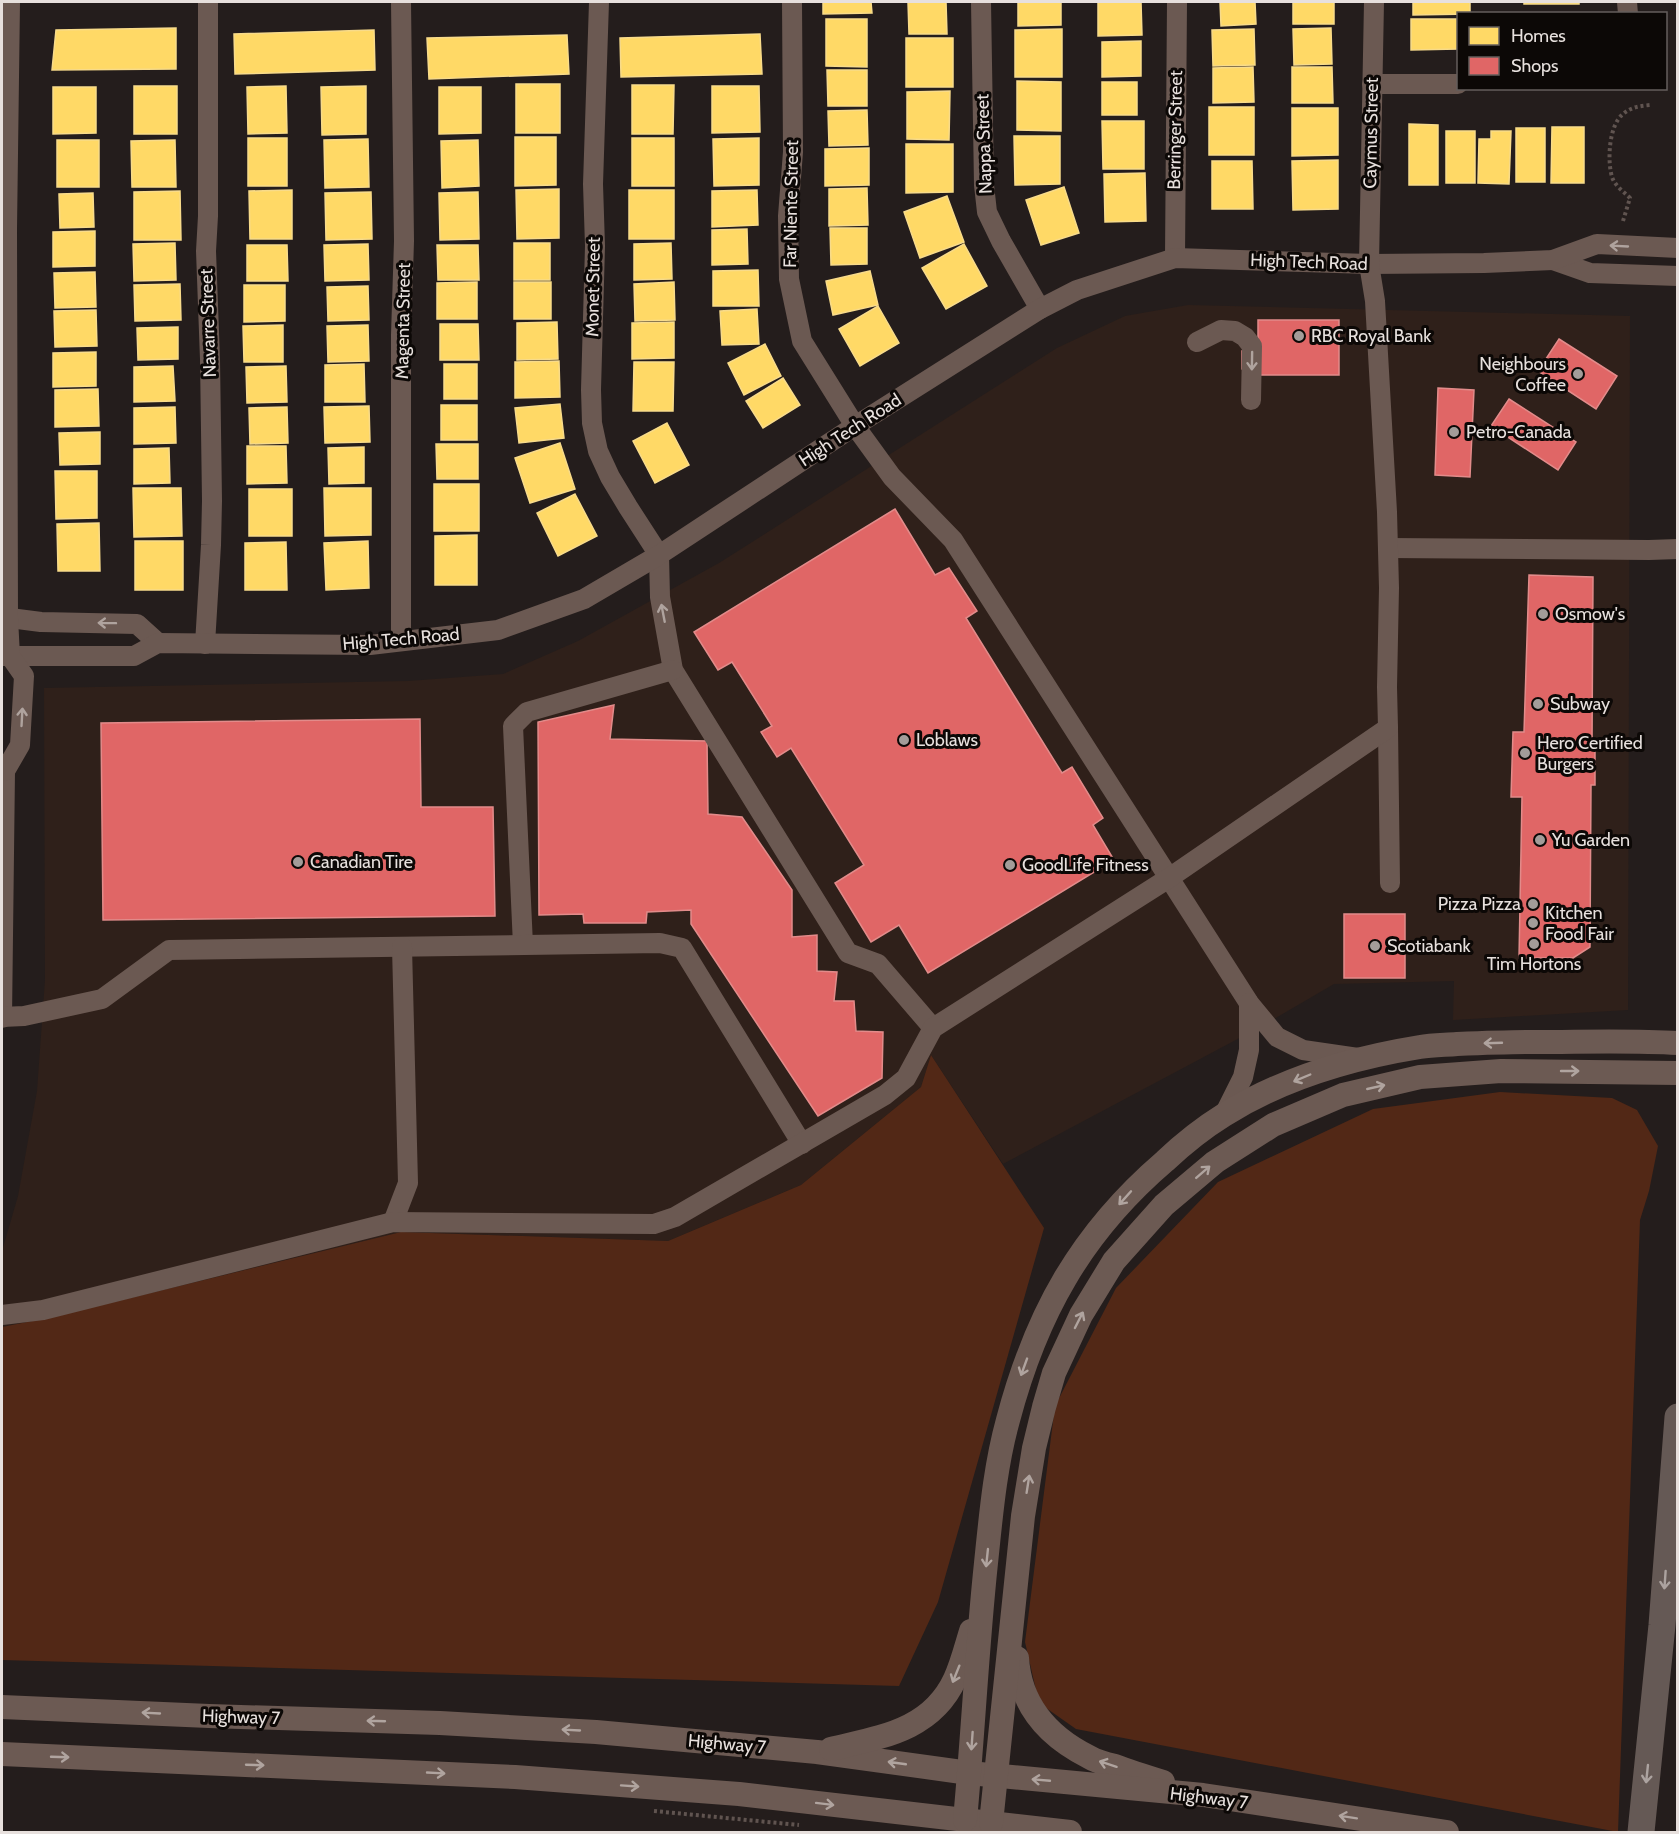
<svg xmlns="http://www.w3.org/2000/svg" width="1679" height="1834" viewBox="0 0 1679 1834" font-family="Cabin,sans-serif">
<style>
.built{fill:#2f201a}
.green{fill:#522816}
.homes{fill:#ffd966;stroke:#f8db8a;stroke-width:1.5}
.shops{fill:#e06666;stroke:#e28b8a;stroke-width:1.5}
.lines{fill:none;stroke-linecap:round;stroke-linejoin:round}
.path{stroke:#605450;stroke-width:4;stroke-dasharray:3 3;stroke-linecap:butt}
.minor{stroke:#6b5952;stroke-width:20}
.major{stroke:#6c5a53;stroke-width:24}
.highway{stroke:#655955;stroke-width:27}
.oneway{stroke:#afa39e}
.oneway2{stroke:#b0a49f}
.oneway3{stroke:#aca3a0}
.poi-dot{fill:#a39c99;stroke:#0c0806;stroke-width:2}
.labels{text-anchor:middle;stroke-width:6;stroke-linejoin:round;paint-order:stroke}
.street-label{font-size:18px;fill:#e7e0dd;stroke:#0c0806}
.poi-label{font-size:18px;fill:#e7e0dd;stroke:#0c0806;text-anchor:start}
</style>
<rect width="100%" height="100%" fill="#241d1c"/>
<polygon class="built" points="1188,305 1630,316 1628,1010 1453,1020 1454,981 1334,984 1262,1026 1003,1164 931,1055 921,1087 801,1185 668,1241 401,1232 52,1317 2,1327 2,1251 18,1196 37,1091 45,980 44,688 408,681 503,674 578,641 719,563 1057,348 1125,316"/>
<g class="green">
<polygon points="931,1055 1044,1228 938,1602 899,1686 2,1660 2,1327 52,1317 401,1232 668,1241 801,1185 921,1087"/>
<polygon points="1500,1092 1612,1098 1637,1110 1658,1146 1649,1191 1640,1220 1618,1832 1076,1729 1039,1703 1025,1642 1055,1406 1116,1288 1218,1182 1373,1109"/>
</g>
<g class="homes">
<polygon points="823,2 871,2 872,13 823,14"/>
<polygon points="908,2 946,2 947,34 909,34"/>
<polygon points="1018,2 1061,2 1061,25 1018,26"/>
<polygon points="1098,2 1141,2 1142,35 1098,36"/>
<polygon points="1220,2 1255,2 1256,24 1221,26"/>
<rect x="1293" y="2" width="41" height="22"/>
<polygon points="1413,2 1470,2 1470,14 1413,15"/>
<rect x="1524" y="2" width="55" height="2"/>
<polygon points="826,19 867,19 867,67 826,66"/>
<polygon points="1411,19 1458,19 1458,49 1411,50"/>
<polygon points="176,28 176,69 52,70 56,30"/>
<polygon points="1331,28 1332,64 1294,65 1293,29"/>
<polygon points="1062,29 1062,77 1015,77 1015,30"/>
<polygon points="1254,29 1255,65 1213,66 1212,30"/>
<polygon points="374,30 375,70 235,74 234,34"/>
<polygon points="760,34 762,74 621,77 620,38"/>
<polygon points="567,35 569,74 429,79 427,38"/>
<rect x="906" y="38" width="47" height="49"/>
<polygon points="1141,41 1141,76 1102,77 1102,42"/>
<polygon points="1253,67 1254,102 1213,103 1213,68"/>
<polygon points="1292,67 1332,67 1333,103 1292,103"/>
<polygon points="827,70 867,70 867,106 828,106"/>
<polygon points="1017,81 1061,82 1061,131 1017,130"/>
<rect x="1102" y="82" width="35" height="33"/>
<rect x="516" y="84" width="44" height="49"/>
<polygon points="632,85 674,85 673,134 632,134"/>
<rect x="134" y="86" width="43" height="48"/>
<polygon points="286,86 287,133 248,134 247,87"/>
<polygon points="366,86 366,134 322,135 321,87"/>
<polygon points="712,86 759,86 760,132 712,133"/>
<polygon points="53,87 96,87 96,133 53,134"/>
<polygon points="439,87 481,87 481,133 439,134"/>
<polygon points="950,91 949,140 907,139 907,92"/>
<rect x="1209" y="107" width="45" height="48"/>
<polygon points="1292,108 1338,108 1338,155 1292,156"/>
<polygon points="867,110 868,145 829,146 828,111"/>
<polygon points="1102,121 1144,121 1144,169 1103,169"/>
<polygon points="1409,124 1438,125 1438,185 1409,185"/>
<polygon points="1552,127 1584,127 1584,183 1551,183"/>
<rect x="1516" y="128" width="29" height="54"/>
<rect x="1446" y="131" width="29" height="52"/>
<polygon points="1491,131 1511,131 1509,184 1478,183 1479,139 1491,139"/>
<polygon points="1014,136 1060,136 1060,184 1015,185"/>
<polygon points="515,137 556,137 556,185 515,186"/>
<rect x="248" y="138" width="39" height="48"/>
<rect x="632" y="138" width="42" height="48"/>
<polygon points="759,138 759,185 714,186 713,139"/>
<polygon points="368,139 369,187 325,188 324,140"/>
<rect x="57" y="140" width="42" height="47"/>
<polygon points="175,140 176,187 132,187 131,141"/>
<polygon points="478,140 479,186 442,188 441,141"/>
<polygon points="906,144 953,144 953,192 906,193"/>
<polygon points="869,148 869,185 825,186 825,149"/>
<polygon points="1338,160 1338,209 1293,210 1292,161"/>
<polygon points="1212,161 1252,161 1253,209 1212,209"/>
<polygon points="1145,173 1146,221 1105,222 1104,174"/>
<polygon points="1064,187 1079,233 1041,245 1026,200"/>
<polygon points="867,188 868,225 829,226 829,189"/>
<polygon points="559,189 559,238 517,239 516,190"/>
<polygon points="292,190 292,239 250,239 249,191"/>
<rect x="629" y="190" width="45" height="49"/>
<polygon points="757,190 758,225 712,227 712,191"/>
<polygon points="180,191 181,240 134,240 134,192"/>
<polygon points="371,192 372,239 326,240 325,193"/>
<polygon points="478,192 479,239 440,240 439,193"/>
<polygon points="93,193 94,227 60,228 59,194"/>
<polygon points="947,196 964,242 920,258 904,212"/>
<polygon points="830,228 867,228 867,264 831,265"/>
<polygon points="747,229 748,264 712,265 712,230"/>
<polygon points="95,231 95,266 53,267 53,232"/>
<polygon points="175,243 176,280 134,281 133,244"/>
<rect x="514" y="243" width="36" height="37"/>
<polygon points="671,243 672,279 634,280 634,244"/>
<polygon points="368,244 369,280 325,281 324,245"/>
<polygon points="964,244 987,286 946,309 922,268"/>
<polygon points="247,245 287,245 288,281 247,281"/>
<polygon points="437,245 478,245 479,280 438,280"/>
<polygon points="758,270 759,306 713,306 713,271"/>
<polygon points="870,271 878,305 833,315 826,281"/>
<polygon points="95,272 96,307 55,308 54,273"/>
<polygon points="477,282 477,319 437,319 437,283"/>
<rect x="514" y="282" width="37" height="37"/>
<polygon points="674,282 675,320 635,321 634,284"/>
<polygon points="180,284 181,320 135,321 134,285"/>
<polygon points="244,285 285,285 285,321 244,322"/>
<polygon points="368,286 369,320 328,321 327,287"/>
<polygon points="878,306 899,343 860,366 839,329"/>
<polygon points="757,309 759,344 722,345 720,311"/>
<polygon points="96,310 97,346 55,347 54,311"/>
<polygon points="557,322 558,359 517,360 517,323"/>
<polygon points="674,322 674,358 632,359 632,323"/>
<polygon points="440,324 478,324 479,360 440,360"/>
<polygon points="283,325 283,362 244,362 243,326"/>
<polygon points="368,325 369,361 328,362 327,326"/>
<polygon points="178,327 178,359 138,360 137,328"/>
<polygon points="765,344 781,376 744,395 728,363"/>
<polygon points="96,352 96,386 53,387 53,353"/>
<polygon points="559,361 560,397 515,398 515,362"/>
<polygon points="634,362 674,362 673,411 633,411"/>
<polygon points="364,364 365,402 325,402 325,365"/>
<rect x="444" y="364" width="33" height="35"/>
<polygon points="173,366 175,401 134,402 134,367"/>
<polygon points="286,366 287,402 247,403 246,367"/>
<polygon points="783,378 800,405 763,428 746,401"/>
<polygon points="98,389 99,426 55,427 55,390"/>
<polygon points="560,404 564,438 519,443 515,408"/>
<rect x="441" y="405" width="36" height="35"/>
<polygon points="369,406 370,442 325,443 324,407"/>
<polygon points="175,407 176,443 134,444 134,408"/>
<polygon points="287,407 288,443 250,444 249,408"/>
<polygon points="667,423 689,465 655,483 633,441"/>
<polygon points="100,432 100,464 60,465 59,433"/>
<polygon points="560,443 575,489 530,503 515,458"/>
<polygon points="436,444 478,444 478,479 437,479"/>
<polygon points="247,446 286,446 287,483 247,484"/>
<polygon points="364,447 364,483 329,484 328,448"/>
<polygon points="169,448 170,483 134,484 134,449"/>
<polygon points="55,471 97,471 97,518 56,519"/>
<rect x="434" y="484" width="45" height="47"/>
<polygon points="133,488 181,488 182,536 134,537"/>
<polygon points="324,488 371,488 371,535 325,536"/>
<rect x="249" y="489" width="43" height="47"/>
<polygon points="575,494 597,536 558,556 537,513"/>
<polygon points="99,523 100,571 58,571 57,524"/>
<polygon points="477,535 477,585 435,585 435,536"/>
<rect x="135" y="541" width="48" height="49"/>
<polygon points="368,541 369,588 326,590 324,543"/>
<polygon points="286,542 287,590 245,590 245,543"/>
</g>
<g class="shops">
<polygon points="1258,320 1339,320 1339,375 1257,375 1242,369 1242,351 1258,351"/>
<polygon points="1559,339 1617,376 1596,409 1538,371"/>
<polygon points="1438,388 1474,390 1470,477 1435,475"/>
<polygon points="1509,399 1576,442 1558,470 1491,426"/>
<polygon points="895,509 935,575 949,568 977,611 966,618 1062,773 1072,767 1103,818 1093,825 1114,860 928,973 899,925 871,942 835,883 864,865 791,748 777,757 761,732 772,726 732,662 718,670 694,632"/>
<polygon points="1529,575 1593,577 1592,747 1595,747 1595,785 1591,785 1590,947 1573,958 1519,958 1522,797 1511,797 1513,732 1524,732"/>
<polygon points="614,705 610,739 707,741 708,814 742,817 792,890 792,937 817,935 817,971 837,972 834,1001 854,1001 856,1031 883,1032 882,1078 818,1116 691,924 691,910 647,912 646,923 584,923 583,914 539,915 538,722"/>
<polygon points="420,719 421,807 493,807 495,916 103,920 101,723"/>
<rect x="1344" y="914" width="61" height="64"/>
</g>
<g class="lines">
<g class="path">
<path d="M1623,221L1630,198C1624,192 1615,186 1612,177C1607,160 1609,125 1623,114C1631,107 1640,106 1650,105"/>
<polyline points="654,1811 799,1825"/>
</g>
<g class="minor">
<polyline points="401,2 404,241 401,335 401,640"/>
<polyline points="599,2 593,184 595,246 591,390 592,423 598,451 610,477 628,507 659,555 660,597 673,670 848,953 878,964 933,1028"/>
<polyline points="792,2 793,152 788,216 789,279 802,341 855,426 892,477 953,540 1249,1003 1277,1037 1303,1050 1358,1058"/>
<polyline points="981,2 984,185 987,212 1001,241 1040,309"/>
<polyline points="1627,2 1628,14"/>
<polyline points="1372,84 1458,84"/>
<polyline points="1175,258 1177,2"/>
<polyline points="1553,260 1590,273 1678,276"/>
<polyline points="1197,342 1221,330 1235,331 1245,337 1252,346 1251,400"/>
<polyline points="1388,548 1649,550 1678,549"/>
<polyline points="2,617 41,622 137,624 158,643"/>
<polyline points="205,644 211,545 212,501 210,359 206,251 208,216 208,2"/>
<polyline points="2,656 134,656 158,643 370,645 498,630 584,599 659,555 855,426 1040,309 1077,290 1175,258 1369,264 1484,263 1553,260 1597,244 1678,248"/>
<polyline points="1388,728 1390,883"/>
<polyline points="2,764 5,771 2,1018"/>
<polyline points="5,771 20,745 24,676 10,656 8,618 7,229 10,2"/>
<polyline points="523,945 513,726 527,712 673,670"/>
<polyline points="2,1017 24,1016 102,999 169,950 660,943 682,948 802,1144"/>
<polyline points="1224,1115 1243,1077 1249,1050 1249,1003"/>
<polyline points="393,1222 408,1183 402,947"/>
<polyline points="2,1315 43,1310 393,1222 654,1224 675,1217 885,1095 906,1078 933,1028 1169,878 1388,728 1387,687 1389,588 1387,512 1375,301 1369,264 1374,2"/>
</g>
<g class="major">
<path d="M1017,1658C1020,1705 1047,1736 1089,1757C1097,1762 1106,1764 1115,1766C1131,1772 1147,1777 1163,1782"/>
<polyline points="2,1707 209,1716 440,1723 596,1732 817,1752 969,1773 1203,1795 1447,1832"/>
<path d="M831,1749C880,1737 931,1731 955,1679C962,1664 966,1647 971,1631"/>
<polyline points="2,1754 515,1777 739,1794 1070,1832"/>
<path d="M965,1820C973,1734 977,1648 986,1563C991,1515 995,1467 1008,1420C1036,1314 1081,1233 1165,1161C1183,1144 1203,1128 1224,1115C1283,1078 1352,1058 1420,1047C1432,1045 1445,1045 1457,1044C1482,1043 1508,1042 1533,1042C1581,1042 1629,1040 1678,1043"/>
<polyline points="991,1823 1023,1516 1034,1448 1044,1407 1054,1373 1081,1315 1114,1261 1164,1205 1215,1162 1273,1125 1343,1095 1420,1077 1501,1071 1678,1073"/>
</g>
<polyline class="highway" points="1641,1832 1662,1625 1678,1417"/>
</g>
<defs><path id="oneway-shaft" d="M-6 0H5M1.5-3L5.5 0L1.5 3" fill="none" stroke-width="1.6" stroke-linecap="round" stroke-linejoin="round" transform="scale(1.5)"/></defs>
<g class="oneway">
<use href="#oneway-shaft" transform="translate(1619 246) rotate(-177)"/>
<use href="#oneway-shaft" transform="translate(1252 361) rotate(91)"/>
<use href="#oneway-shaft" transform="translate(663 613) rotate(-101)"/>
<use href="#oneway-shaft" transform="translate(107 623) rotate(-179)"/>
<use href="#oneway-shaft" transform="translate(22 717) rotate(-87)"/>
</g>
<g class="oneway2">
<use href="#oneway-shaft" transform="translate(1493 1043) rotate(178)"/>
<use href="#oneway-shaft" transform="translate(1570 1071)"/>
<use href="#oneway-shaft" transform="translate(1302 1078) rotate(157)"/>
<use href="#oneway-shaft" transform="translate(1376 1087) rotate(-13)"/>
<use href="#oneway-shaft" transform="translate(1203 1172) rotate(-41)"/>
<use href="#oneway-shaft" transform="translate(1125 1198) rotate(132)"/>
<use href="#oneway-shaft" transform="translate(1079 1320) rotate(-63)"/>
<use href="#oneway-shaft" transform="translate(1024 1367) rotate(110)"/>
<use href="#oneway-shaft" transform="translate(1028 1484) rotate(-81)"/>
<use href="#oneway-shaft" transform="translate(987 1558) rotate(96)"/>
<use href="#oneway-shaft" transform="translate(956 1674) rotate(112)"/>
<use href="#oneway-shaft" transform="translate(151 1713) rotate(-177)"/>
<use href="#oneway-shaft" transform="translate(376 1721) rotate(-178)"/>
<use href="#oneway-shaft" transform="translate(571 1730) rotate(-177)"/>
<use href="#oneway-shaft" transform="translate(972 1741) rotate(94)"/>
<use href="#oneway-shaft" transform="translate(60 1757) rotate(2)"/>
<use href="#oneway-shaft" transform="translate(897 1763) rotate(-172)"/>
<use href="#oneway-shaft" transform="translate(1108 1764) rotate(-162)"/>
<use href="#oneway-shaft" transform="translate(255 1765) rotate(2)"/>
<use href="#oneway-shaft" transform="translate(436 1773) rotate(3)"/>
<use href="#oneway-shaft" transform="translate(1041 1780) rotate(-175)"/>
<use href="#oneway-shaft" transform="translate(630 1786) rotate(4)"/>
<use href="#oneway-shaft" transform="translate(825 1804) rotate(7)"/>
<use href="#oneway-shaft" transform="translate(1348 1817) rotate(-171)"/>
</g>
<g class="oneway3">
<use href="#oneway-shaft" transform="translate(1665 1580) rotate(94)"/>
<use href="#oneway-shaft" transform="translate(1647 1774) rotate(96)"/>
</g>
<g class="poi-dot">
<circle cx="1299" cy="336" r="6"/>
<circle cx="1578" cy="374" r="6"/>
<circle cx="1454" cy="432" r="6"/>
<circle cx="1543" cy="614" r="6"/>
<circle cx="1538" cy="704" r="6"/>
<circle cx="904" cy="740" r="6"/>
<circle cx="1525" cy="753" r="6"/>
<circle cx="1540" cy="840" r="6"/>
<circle cx="298" cy="862" r="6"/>
<circle cx="1010" cy="865" r="6"/>
<circle cx="1533" cy="904" r="6"/>
<circle cx="1533" cy="923" r="6"/>
<circle cx="1534" cy="944" r="6"/>
<circle cx="1375" cy="946" r="6"/>
</g>
<g class="labels">
<g class="street-label">
<text transform="translate(1175 130) rotate(-89)" y="6">Berringer Street</text>
<text transform="translate(1371 133) rotate(-89)" y="6">Caymus Street</text>
<text transform="translate(984 144) rotate(-92)" y="6">Nappa Street</text>
<text transform="translate(791 204) rotate(-89)" y="6">Far Niente Street</text>
<text transform="translate(1309 262) rotate(2)" y="6">High Tech Road</text>
<text transform="translate(593 287) rotate(-89)" y="6">Monet Street</text>
<text transform="translate(403 321) rotate(-89)" y="6">Magenta Street</text>
<text transform="translate(208 323) rotate(-92)" y="6">Navarre Street</text>
<text transform="translate(850 430) rotate(-33)" y="6">High Tech Road</text>
<text transform="translate(401 639) rotate(-5)" y="6">High Tech Road</text>
<text transform="translate(241 1717) rotate(2)" y="6">Highway 7</text>
<text transform="translate(727 1744) rotate(5)" y="6">Highway 7</text>
<text transform="translate(1209 1798) rotate(7)" y="6">Highway 7</text>
</g>
<g class="poi-label">
<text x="1311" y="342">RBC Royal Bank</text>
<text x="1566" y="370" text-anchor="end">Neighbours<tspan x="1566" dy="21">Coffee</tspan></text>
<text x="1466" y="438">Petro-Canada</text>
<text x="1555" y="620">Osmow's</text>
<text x="1550" y="710">Subway</text>
<text x="916" y="746">Loblaws</text>
<text x="1537" y="749">Hero Certified<tspan x="1537" dy="21">Burgers</tspan></text>
<text x="1552" y="846">Yu Garden</text>
<text x="310" y="868">Canadian Tire</text>
<text x="1022" y="871">GoodLife Fitness</text>
<text x="1521" y="910" text-anchor="end">Pizza Pizza</text>
<text x="1545" y="919">Kitchen<tspan x="1545" dy="21">Food Fair</tspan></text>
<text x="1387" y="952">Scotiabank</text>
<text x="1534" y="970" text-anchor="middle">Tim Hortons</text>
</g>
</g>
<rect width="1679" height="1834" fill="none" stroke="#e7e0dd" stroke-width="6"/>
<rect x="1457" y="12" width="210" height="78" fill="#0c0806" stroke="#645e5c" stroke-width="1.5"/>
<rect x="1469" y="27" width="30" height="18" fill="#ffd966" stroke="#645e5c" stroke-width="1.5"/>
<text x="1511" y="42" font-size="18" fill="#e7e0dd">Homes</text>
<rect x="1469" y="57" width="30" height="18" fill="#e06666" stroke="#645e5c" stroke-width="1.5"/>
<text x="1511" y="72" font-size="18" fill="#e7e0dd">Shops</text>
</svg>
